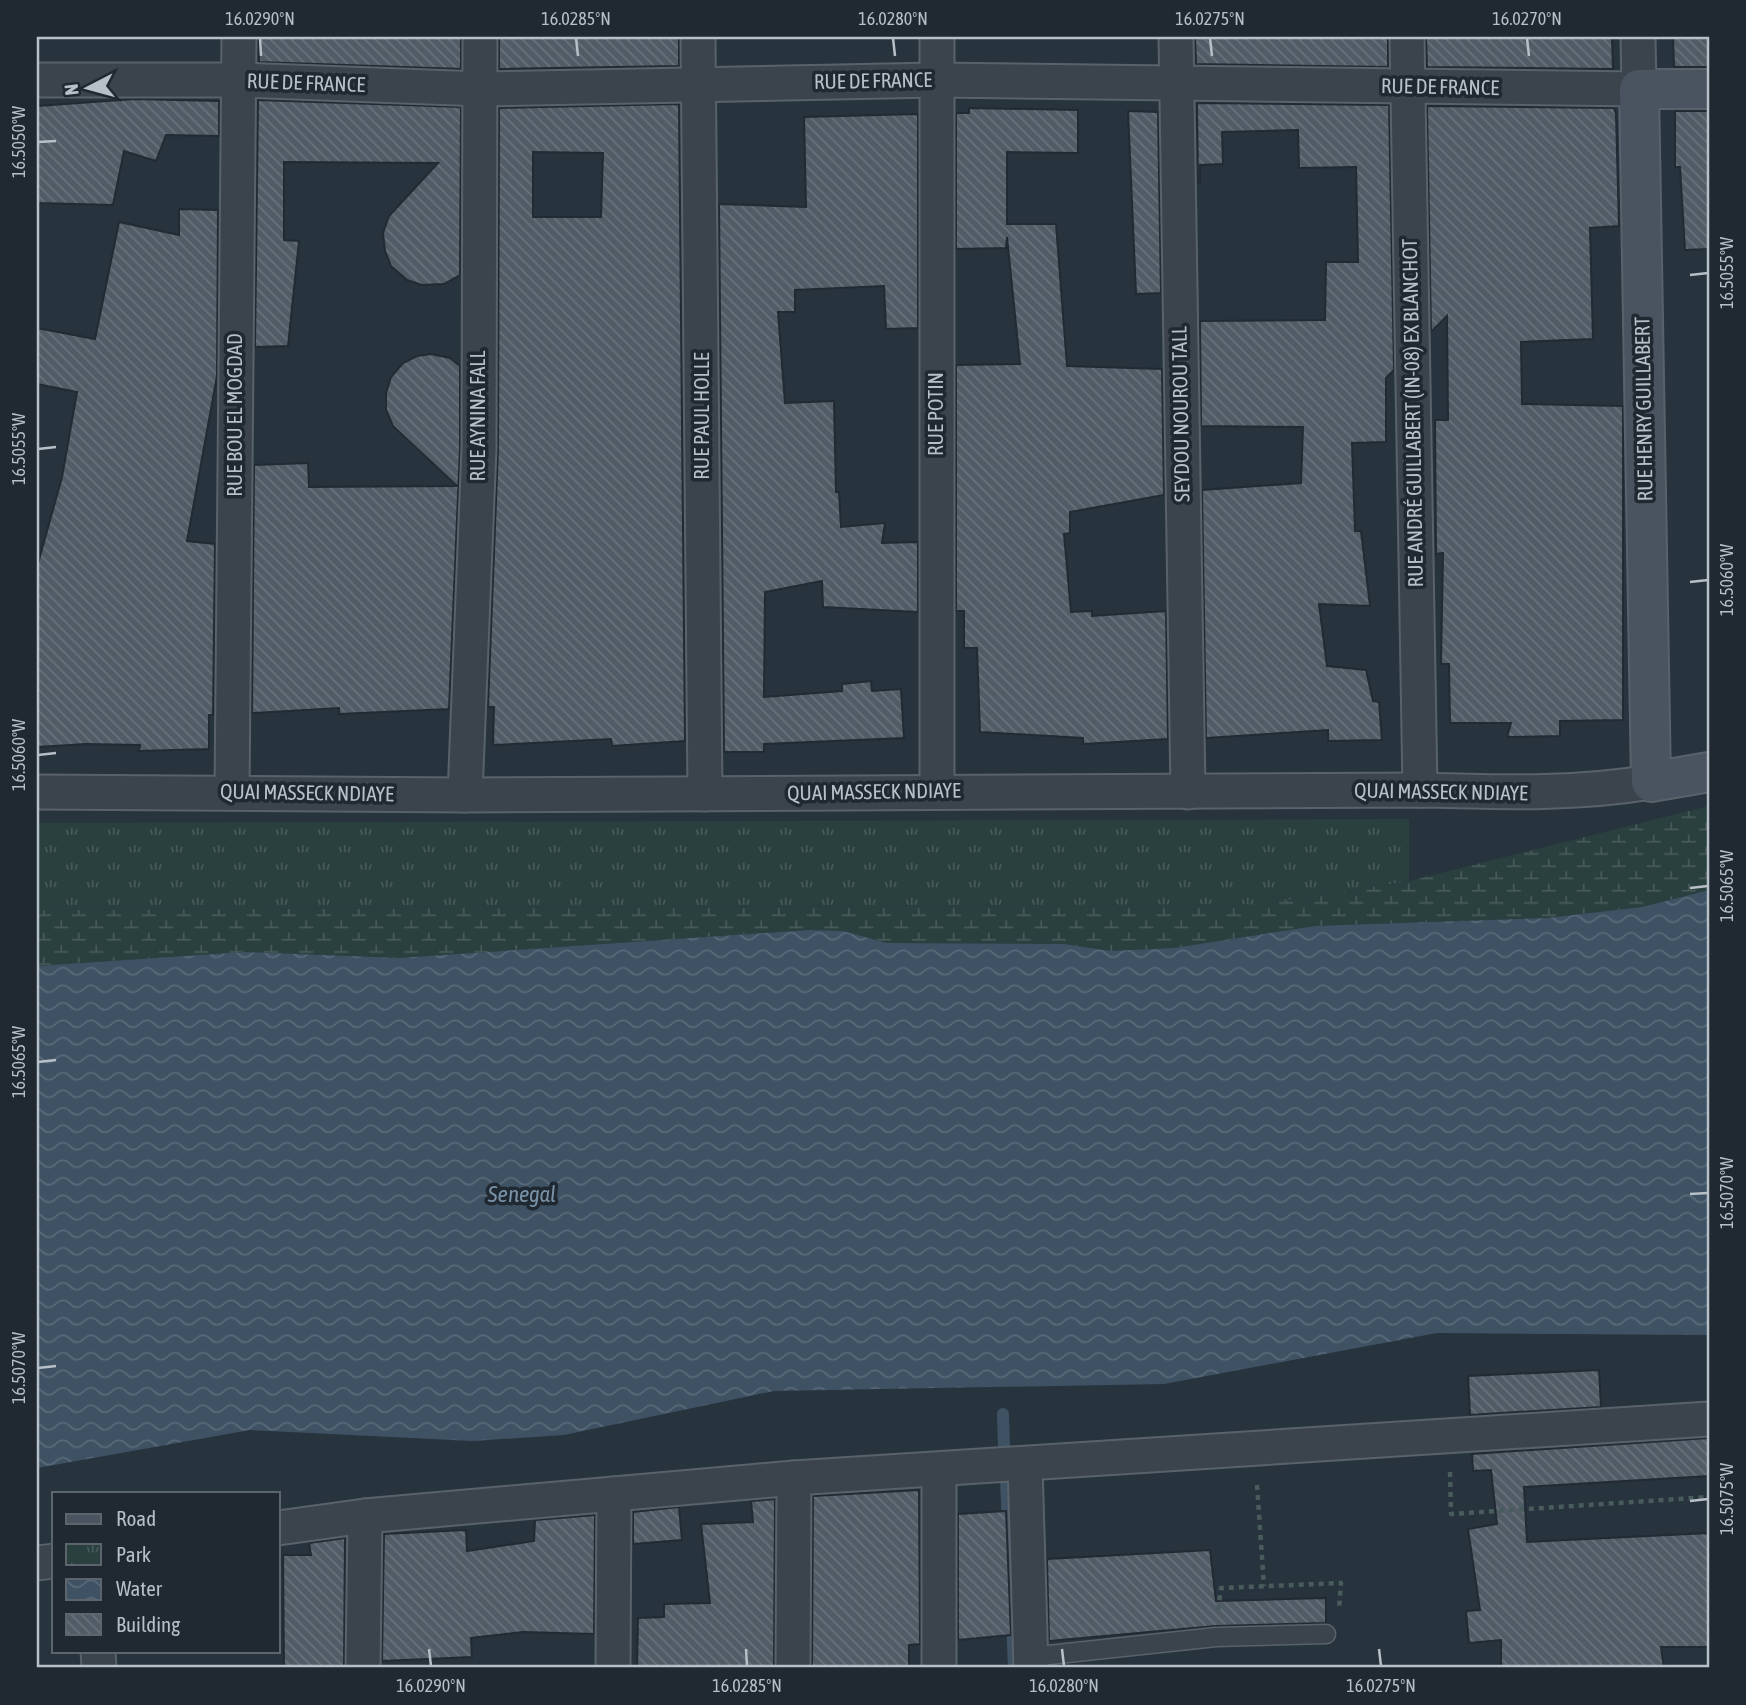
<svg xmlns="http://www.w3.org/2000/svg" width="1746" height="1705" viewBox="0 0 1746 1705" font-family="'Asap Condensed',sans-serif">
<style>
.wetland{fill:url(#wetland-marsh)}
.park{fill:url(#park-tufts)}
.water{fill:url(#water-waves)}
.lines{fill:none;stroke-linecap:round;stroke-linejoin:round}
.stream{stroke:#3e5264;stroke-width:12}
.building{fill:url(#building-back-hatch);stroke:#222b34;stroke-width:2;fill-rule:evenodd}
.lane-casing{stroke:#59626b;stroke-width:21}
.street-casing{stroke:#59626b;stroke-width:37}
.secondary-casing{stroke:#59626b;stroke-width:42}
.path{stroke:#495c5c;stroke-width:4.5;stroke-dasharray:5 5;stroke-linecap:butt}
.lane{stroke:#3b444d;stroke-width:18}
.street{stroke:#3b444d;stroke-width:33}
.secondary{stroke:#495460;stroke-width:38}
.ticks{fill:none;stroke:#b7bfc8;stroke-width:2.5}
.labels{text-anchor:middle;stroke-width:7;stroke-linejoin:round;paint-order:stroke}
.street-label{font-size:21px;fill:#b7bfc8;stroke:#202932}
.water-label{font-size:23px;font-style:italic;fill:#7a93a8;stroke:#202932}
.neatline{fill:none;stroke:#b7bfc8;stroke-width:2.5}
.ticks-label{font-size:18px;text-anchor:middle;fill:#b7bfc8}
</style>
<defs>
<pattern id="wetland-marsh" width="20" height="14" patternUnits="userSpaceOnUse" patternTransform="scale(1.75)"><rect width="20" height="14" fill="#2a403f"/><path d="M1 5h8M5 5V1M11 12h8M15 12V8" fill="none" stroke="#475a59"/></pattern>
<pattern id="park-tufts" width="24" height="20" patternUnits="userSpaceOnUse" patternTransform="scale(1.75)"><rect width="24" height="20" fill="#2a403f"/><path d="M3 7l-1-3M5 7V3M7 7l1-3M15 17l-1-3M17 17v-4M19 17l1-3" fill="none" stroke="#475a59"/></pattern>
<pattern id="water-waves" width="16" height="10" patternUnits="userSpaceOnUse" patternTransform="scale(1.75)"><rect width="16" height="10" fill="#3e5264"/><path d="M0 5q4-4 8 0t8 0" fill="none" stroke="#586979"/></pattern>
<pattern id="building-back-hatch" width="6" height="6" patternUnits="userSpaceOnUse" patternTransform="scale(1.75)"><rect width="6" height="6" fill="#515c67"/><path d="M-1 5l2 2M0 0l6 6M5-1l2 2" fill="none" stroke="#68727b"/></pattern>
</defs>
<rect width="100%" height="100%" fill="#27333d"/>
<polygon class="wetland" points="1709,806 1709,890 1642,907 1547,918 1315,926 1174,948 1110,951 1064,944 887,943 843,931 809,930 399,958 245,952 37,966 37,910 1262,904 1409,881"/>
<polygon class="park" points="1409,819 1409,881 1262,904 37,910 37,823"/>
<polygon class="water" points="1709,890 1709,1335 1437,1333 1164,1384 774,1391 564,1435 472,1441 250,1430 37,1468 37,966 245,952 399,958 809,930 843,931 887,943 1064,944 1110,951 1174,948 1315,926 1547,918 1642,907"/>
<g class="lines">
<g class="stream">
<polyline points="1003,1414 1004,1447"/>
<polyline points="1006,1480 1014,1668"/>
</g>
</g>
<g class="building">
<polygon points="259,37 461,37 461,69 259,62"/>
<polygon points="499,37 679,37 679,66 499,69"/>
<polygon points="1195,37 1388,37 1388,67 1196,64"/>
<polygon points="1426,37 1612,37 1613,69 1427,67"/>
<polygon points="1673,37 1709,37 1709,67 1674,67"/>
<polygon points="135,99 219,101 219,136 166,135 156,161 124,151 113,205 37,203 37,106"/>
<polygon points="258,100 461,107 460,275 444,284 422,285 407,280 391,266 385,251 383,233 389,216 438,163 284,162 284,240 299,241 288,346 255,347"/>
<polygon points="1197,103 1389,105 1394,370 1386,378 1386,442 1352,443 1355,531 1361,531 1370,606 1319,604 1327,666 1366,670 1373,701 1379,702 1382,740 1328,741 1328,730 1206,738 1202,490 1301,483 1303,427 1201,426 1200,321 1325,320 1326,262 1358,262 1356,167 1299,168 1298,130 1222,132 1223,164 1200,165 1200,183 1198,183"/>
<path d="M679,104L685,741L612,746L611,739L493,745L494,707H488L498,449L499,108ZM533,152L603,153L601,217H533Z"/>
<polygon points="1427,106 1614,108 1616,114 1619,226 1590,228 1593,339 1521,342 1522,404 1623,406 1623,720 1560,721 1560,736 1507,737 1511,723 1450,723 1449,664 1441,664 1443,553 1436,554 1435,420 1448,420 1447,316 1431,332"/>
<polygon points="969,108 1078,110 1078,153 1007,152 1007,224 1056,224 1067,366 1162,369 1164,495 1070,512 1070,533 1064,534 1071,612 1092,611 1092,616 1166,611 1168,739 1083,744 1083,738 980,732 977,648 964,648 964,611 956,611 956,365 1020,364 1007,237 1006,248 956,249 956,113 969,113"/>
<polygon points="1128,111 1158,112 1161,293 1136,294"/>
<polygon points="1675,111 1709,111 1709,249 1685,250 1680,167 1675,167"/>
<polygon points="918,114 918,328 886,329 884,286 795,290 795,312 778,312 785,403 834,401 836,492 839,492 841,527 885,523 882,543 918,542 918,612 823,607 822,581 765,592 764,697 842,691 842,684 871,681 872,691 901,689 904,738 764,744 764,752 724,752 719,204 806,207 804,117"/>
<polygon points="179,209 218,210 217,376 187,541 215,544 213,715 209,715 209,749 139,751 140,745 86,744 37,747 37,567 62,477 77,392 37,384 37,328 95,339 119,222 179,235"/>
<polygon points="431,354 450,358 460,366 460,448 449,709 339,714 339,708 252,713 254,465 308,463 309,487 457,486 393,426 386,410 386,393 391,377 403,363 417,356"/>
<polygon points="1599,1370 1601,1407 1470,1415 1468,1376"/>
<polygon points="1709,1438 1709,1476 1524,1487 1527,1542 1709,1533 1709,1647 1661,1647 1664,1668 1501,1668 1501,1640 1469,1643 1466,1611 1480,1610 1468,1529 1497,1524 1491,1470 1473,1471 1472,1454"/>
<polygon points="919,1490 920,1644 909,1645 909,1668 812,1668 813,1496"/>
<polygon points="775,1499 774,1668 637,1668 638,1618 664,1617 664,1604 710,1603 701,1524 753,1522 751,1501"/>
<polygon points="679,1507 682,1540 633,1544 633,1512"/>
<polygon points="1006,1511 1011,1635 958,1640 958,1514"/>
<polygon points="595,1515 594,1634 523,1632 471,1638 472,1657 382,1661 384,1534 466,1530 467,1551 534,1541 535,1520"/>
<polygon points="345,1538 344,1668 284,1668 283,1555 311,1555 309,1543"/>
<polygon points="1210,1550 1216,1601 1326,1598 1326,1623 1216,1626 1049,1641 1047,1559"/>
</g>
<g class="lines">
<g class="lane-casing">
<polyline id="lane" points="1030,1657 1216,1637 1326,1634"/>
</g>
<g class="street-casing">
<g id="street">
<polyline points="698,37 705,794"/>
<polyline points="1176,37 1188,792"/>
<polyline points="1407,37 1420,790"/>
<polyline points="37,80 238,80 482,89 936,80 1639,89 1638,37"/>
<polyline points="937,791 937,37"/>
<path d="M37,792L465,795L1420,790C1498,792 1574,795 1651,782"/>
<polyline points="232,792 239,37"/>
<polyline points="465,795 479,448 480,37"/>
<polyline points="1025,1464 1031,1668"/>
<polyline points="278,1528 365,1516 794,1478 1709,1419"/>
<polyline points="37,1563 54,1561"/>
<polyline points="98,1651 99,1668"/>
<polyline points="363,1668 365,1516"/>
<polyline points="613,1668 614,1494"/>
<polyline points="793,1668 794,1478"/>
<polyline points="939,1668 939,1470"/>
</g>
</g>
<g class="secondary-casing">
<polyline id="secondary" points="1709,89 1639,89 1651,782 1709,772"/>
</g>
<g class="path">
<polyline points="1450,1472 1451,1514 1709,1497"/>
<polyline points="1257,1485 1264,1586"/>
<polyline points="1218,1610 1221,1588 1341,1583 1339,1610"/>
</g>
<use href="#lane" class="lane"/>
<use href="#street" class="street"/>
<use href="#secondary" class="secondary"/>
</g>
<path class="ticks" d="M260,38L261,56M576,38L578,56M893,38L895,56M1210,38L1212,56M1527,38L1529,56M38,142L56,141M1690,275L1708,273M38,449L56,447M1690,582L1708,580M38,755L56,753M1690,888L1708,886M38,1062L56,1060M1690,1194L1708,1193M38,1368L56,1366M1690,1501L1708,1499M429,1649L431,1666M746,1649L747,1666M1062,1649L1064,1666M1379,1649L1381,1666"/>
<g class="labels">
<g class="street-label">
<text transform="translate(873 81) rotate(-1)" y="7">RUE DE FRANCE</text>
<text transform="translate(306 83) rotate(2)" y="7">RUE DE FRANCE</text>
<text transform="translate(1440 87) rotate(1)" y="7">RUE DE FRANCE</text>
<text transform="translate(1644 409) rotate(-91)" y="7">RUE HENRY GUILLABERT</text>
<text transform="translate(1413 413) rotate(-91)" y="7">RUE ANDRÉ GUILLABERT (IN-08) EX BLANCHOT</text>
<text transform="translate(936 414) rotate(-90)" y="7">RUE POTIN</text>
<text transform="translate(1181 414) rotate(-91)" y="7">SEYDOU NOUROU TALL</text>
<text transform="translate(235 415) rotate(-90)" y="7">RUE BOU EL MOGDAD</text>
<text transform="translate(478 416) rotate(-90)" y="7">RUE AYNINA FALL</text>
<text transform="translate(702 416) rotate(-90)" y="7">RUE PAUL HOLLE</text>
<text transform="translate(874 792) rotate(-1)" y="7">QUAI MASSECK NDIAYE</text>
<text transform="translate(1441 792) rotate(1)" y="7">QUAI MASSECK NDIAYE</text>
<text transform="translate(307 793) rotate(1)" y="7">QUAI MASSECK NDIAYE</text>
</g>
<g class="water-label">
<text x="522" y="1202">Senegal</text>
</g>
</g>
<rect width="1746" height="1705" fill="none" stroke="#202932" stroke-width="77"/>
<rect x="52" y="1492" width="228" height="161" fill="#202932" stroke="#5c656e" stroke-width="2"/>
<rect x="66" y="1514" width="35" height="10" fill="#495460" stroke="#5c656e" stroke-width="2"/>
<text x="116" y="1526" font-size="21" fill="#b7bfc8">Road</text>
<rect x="66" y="1544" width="35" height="21" fill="url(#park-tufts)" stroke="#5c656e" stroke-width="2"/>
<text x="116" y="1562" font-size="21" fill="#b7bfc8">Park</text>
<rect x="66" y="1579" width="35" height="21" fill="url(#water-waves)" stroke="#5c656e" stroke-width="2"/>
<text x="116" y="1596" font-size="21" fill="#b7bfc8">Water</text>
<rect x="66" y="1614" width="35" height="21" fill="url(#building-back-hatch)" stroke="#5c656e" stroke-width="2"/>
<text x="116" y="1632" font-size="21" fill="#b7bfc8">Building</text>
<g transform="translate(88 88) rotate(264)" stroke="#202932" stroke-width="5" paint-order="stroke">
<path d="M0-5L12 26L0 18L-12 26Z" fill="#b7bfc8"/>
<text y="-10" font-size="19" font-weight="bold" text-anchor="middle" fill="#b7bfc8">N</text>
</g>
<rect x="38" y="38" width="1670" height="1628" class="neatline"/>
<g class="ticks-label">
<text x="260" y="25">16.0290°N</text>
<text x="576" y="25">16.0285°N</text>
<text x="893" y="25">16.0280°N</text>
<text x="1210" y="25">16.0275°N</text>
<text x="1527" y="25">16.0270°N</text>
<text transform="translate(19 142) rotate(-90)" y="6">16.5050°W</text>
<text transform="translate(1727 273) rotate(-90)" y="6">16.5055°W</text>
<text transform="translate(19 449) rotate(-90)" y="6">16.5055°W</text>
<text transform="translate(1727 580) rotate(-90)" y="6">16.5060°W</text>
<text transform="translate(19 755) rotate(-90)" y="6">16.5060°W</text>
<text transform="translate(1727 886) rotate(-90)" y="6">16.5065°W</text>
<text transform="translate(19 1062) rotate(-90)" y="6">16.5065°W</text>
<text transform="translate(1727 1193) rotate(-90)" y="6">16.5070°W</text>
<text transform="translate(19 1368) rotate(-90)" y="6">16.5070°W</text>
<text transform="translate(1727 1499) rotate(-90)" y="6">16.5075°W</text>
<text x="431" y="1692">16.0290°N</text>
<text x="747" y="1692">16.0285°N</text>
<text x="1064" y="1692">16.0280°N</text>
<text x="1381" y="1692">16.0275°N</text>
</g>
</svg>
